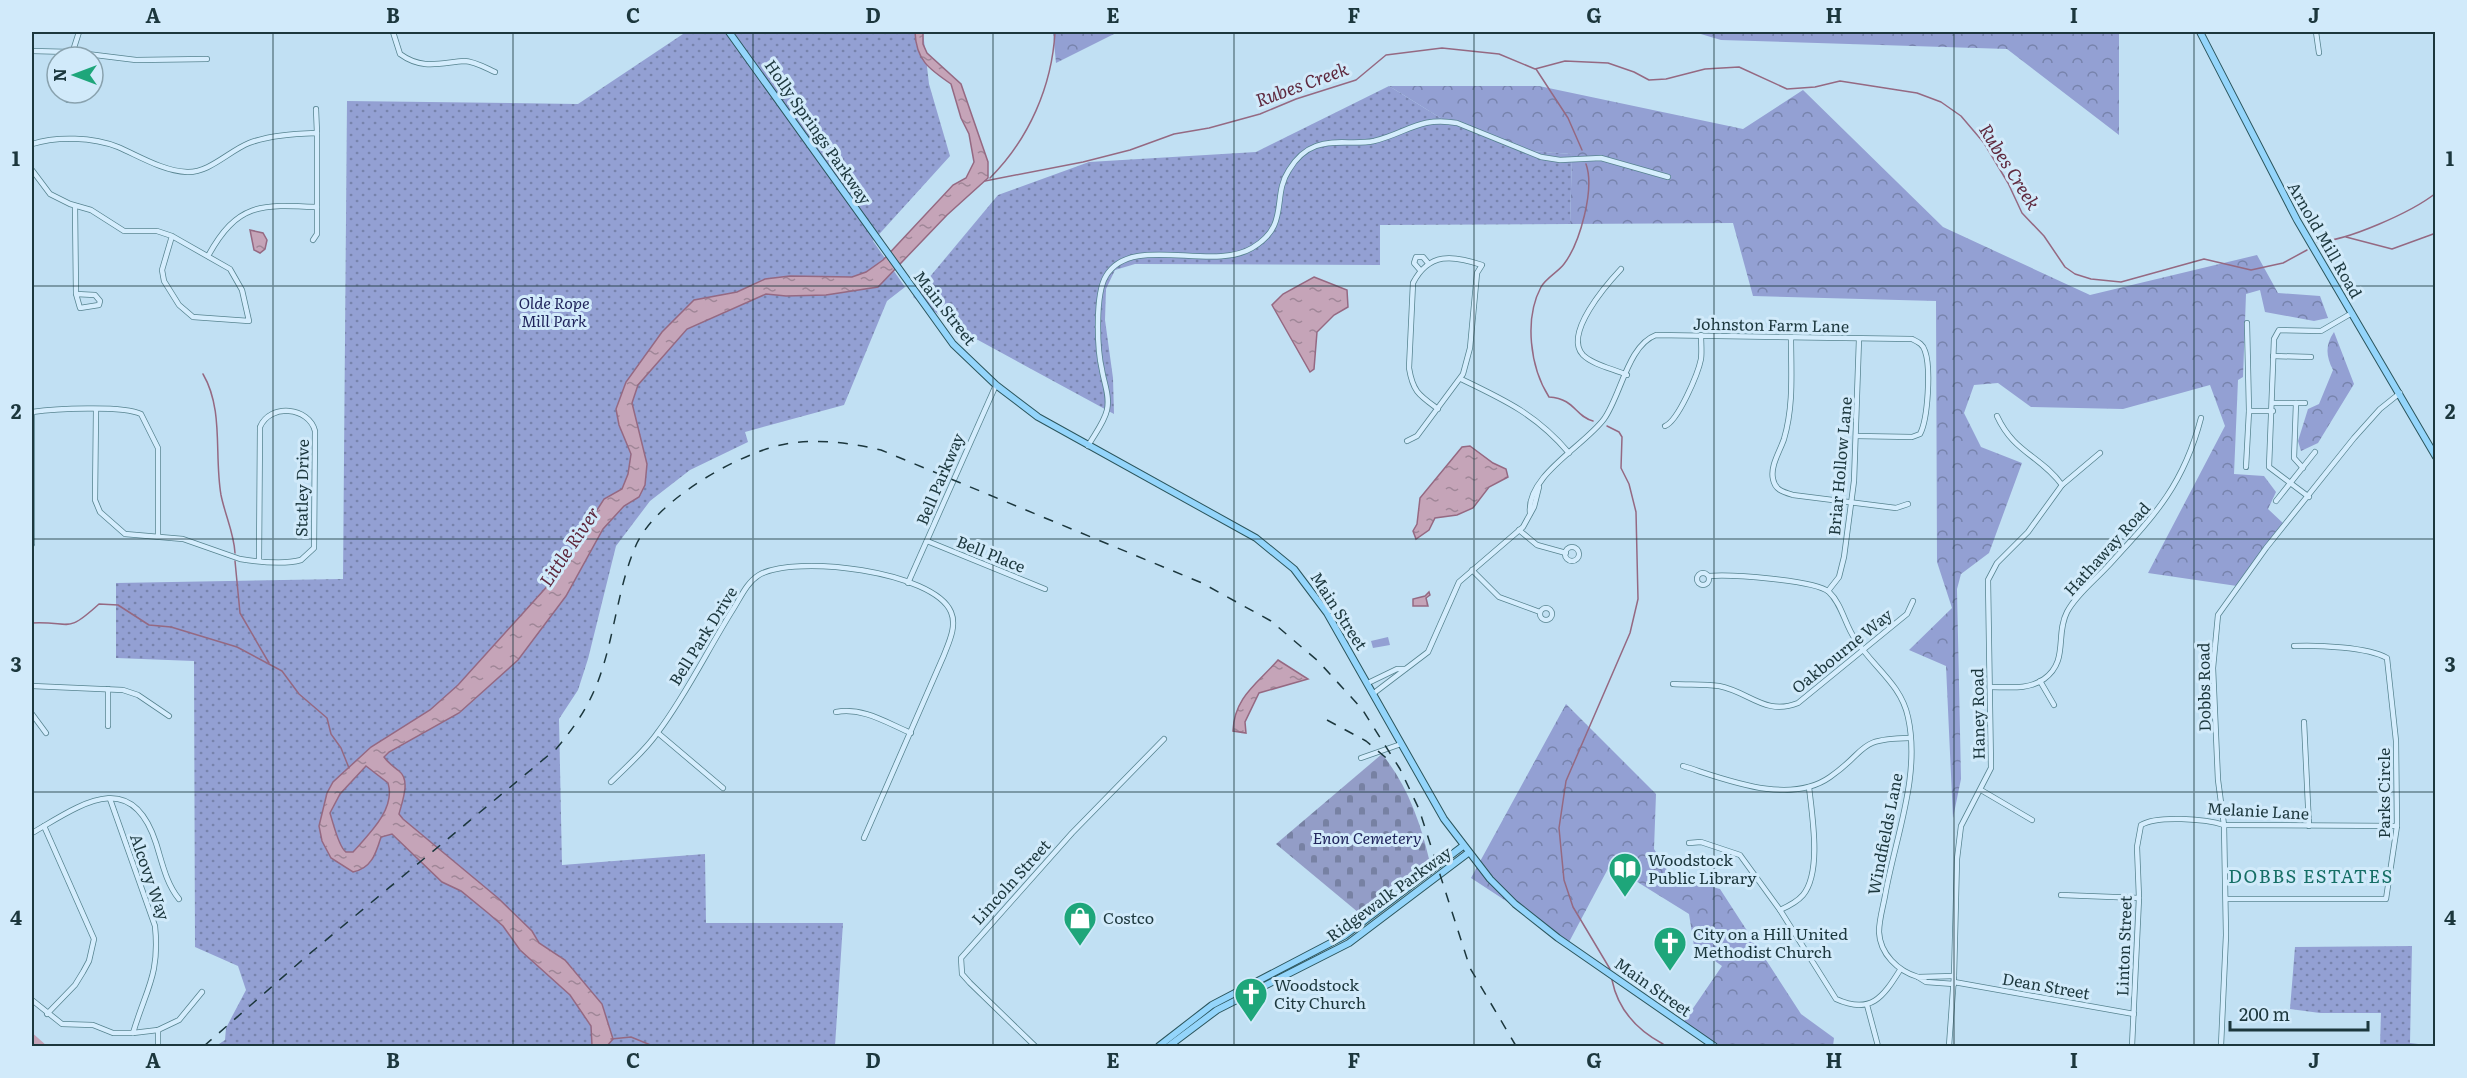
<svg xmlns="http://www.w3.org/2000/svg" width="2467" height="1078" viewBox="0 0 2467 1078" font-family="Literata,serif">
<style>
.grass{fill:#93a0d3}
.forest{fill:url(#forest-crowns)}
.cemetery{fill:url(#cemetery-stones)}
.park{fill:url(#park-dots)}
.water{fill:url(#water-ripples);stroke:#956982;stroke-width:1.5;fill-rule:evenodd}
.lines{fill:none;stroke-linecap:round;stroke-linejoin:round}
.stream{stroke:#956982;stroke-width:1.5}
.river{stroke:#c5a4b8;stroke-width:8}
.minor-casing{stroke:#56838f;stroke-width:6}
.major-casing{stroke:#2b555c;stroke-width:8}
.minor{stroke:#d5edfd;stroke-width:4.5}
.major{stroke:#94d5fb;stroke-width:6}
.rail{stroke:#1c373d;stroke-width:1.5;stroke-dasharray:10 10;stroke-linecap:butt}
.grid{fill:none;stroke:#1c373d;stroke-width:1.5;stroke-opacity:0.55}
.labels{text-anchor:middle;stroke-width:6;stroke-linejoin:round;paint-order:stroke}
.street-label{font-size:16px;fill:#1c373d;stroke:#d1eafa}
.park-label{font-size:16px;font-style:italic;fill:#20245c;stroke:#d1eafa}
.poi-label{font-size:16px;fill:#1c373d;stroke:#d1eafa;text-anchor:start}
.water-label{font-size:18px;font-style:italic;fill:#5f293e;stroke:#d1eafa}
.neighbourhood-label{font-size:18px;letter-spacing:1.5px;fill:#166f66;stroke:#d1eafa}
.neatline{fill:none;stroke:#1c373d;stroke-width:2}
.grid-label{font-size:20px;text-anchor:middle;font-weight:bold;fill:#1c373d}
</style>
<defs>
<pattern id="forest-crowns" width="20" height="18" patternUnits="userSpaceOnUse" patternTransform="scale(1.5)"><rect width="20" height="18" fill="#93a0d3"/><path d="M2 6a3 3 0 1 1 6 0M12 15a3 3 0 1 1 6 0" fill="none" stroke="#7783ac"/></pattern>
<pattern id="cemetery-stones" width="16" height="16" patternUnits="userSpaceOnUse" patternTransform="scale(1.5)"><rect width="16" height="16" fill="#939dc7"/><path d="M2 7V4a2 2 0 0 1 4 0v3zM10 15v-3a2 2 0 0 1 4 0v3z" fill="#7781a3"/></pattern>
<pattern id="park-dots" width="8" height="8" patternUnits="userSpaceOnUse" patternTransform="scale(1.5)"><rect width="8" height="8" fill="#93a0d3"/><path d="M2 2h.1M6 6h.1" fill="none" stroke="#7783ac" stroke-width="1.8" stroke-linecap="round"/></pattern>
<pattern id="water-ripples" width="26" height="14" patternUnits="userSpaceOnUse" patternTransform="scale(1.5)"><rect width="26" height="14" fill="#c5a4b8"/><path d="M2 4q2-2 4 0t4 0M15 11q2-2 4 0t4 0" fill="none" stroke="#9f8697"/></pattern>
</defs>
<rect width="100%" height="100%" fill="#c1e0f3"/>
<polygon class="grass" points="1388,637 1390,645 1373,648 1371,641"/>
<g class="forest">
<polygon points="1053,32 1118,32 1056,63"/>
<polygon points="1694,32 2119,32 2119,135 2007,49 1721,40"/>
<polygon points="1389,86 1539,86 1743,129 1803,90 1943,227 2090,295 2257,255 2278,293 2320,296 2328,318 2314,321 2265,312 2260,290 2246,294 2243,377 2238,380 2234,474 2264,476 2276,492 2268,509 2284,524 2237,586 2148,573 2225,426 2210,385 2123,409 2031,407 1998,383 1974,385 1964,413 1981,447 2022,463 1989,553 1961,574 1957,589 1961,779 1953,818 1946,666 1909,650 1952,608 1937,562 1936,301 1753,296 1733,223 1570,224 1572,154 1530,151 1447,122"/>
<path d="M2334,332L2354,384L2318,443L2301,451L2298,441L2308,409L2319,404L2333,370C2326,356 2325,345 2334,332Z"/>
<polygon points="1566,704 1656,794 1654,849 1671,876 1720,889 1801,1014 1834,1038 1833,1046 1717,1046 1683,1023 1722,966 1694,946 1689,914 1610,865 1569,942 1471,878"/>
</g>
<path class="cemetery" d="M1382,754C1407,785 1420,821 1429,859L1359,913L1276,844Z"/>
<g class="park">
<polygon points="686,32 923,32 929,84 950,156 873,241 905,287 887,301 844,405 745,432 748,442 690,470 650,501 616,546 588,659 578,690 559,719 562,865 705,854 706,923 843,923 835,1046 216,1046 225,1040 226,1028 246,990 238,966 195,947 194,661 116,658 116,583 343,579 347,101 578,104"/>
<polygon points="1389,86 1447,122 1530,151 1572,154 1570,224 1380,225 1380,265 1135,264 1115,270 1106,289 1105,320 1113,378 1114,414 967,334 913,297 998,195 1089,162 1256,152"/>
<polygon points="2412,946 2410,1043 2435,1046 2380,1046 2381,1013 2320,1013 2290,1009 2295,947"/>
</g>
<g class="water">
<path d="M915,32H923V44L927,53L961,84L988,162V178L947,215L878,287L826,295L786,296L766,294L687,329L638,385L632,403L647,464L645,485L639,497L624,506L603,529L566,596L518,660L459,713L389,752L384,757C389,764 393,766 399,771C411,780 402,802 399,814L403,819L498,898L532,931L539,943L565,960L602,1004L613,1039L607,1046H592L591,1026L570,995L520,950L503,926L488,913L461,891L442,882L392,834L381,837C376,853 372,868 353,872L331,858L322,841L319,826L327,793L333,782L371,747L430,710L458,685L552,581L604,499L622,489L628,474L631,454L619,425L616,409L626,382L662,332L694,300L737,292L765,279L790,276L852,277L866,272L883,260L953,185L966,178L974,162L969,134L961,118L951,84C929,69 916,60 915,32ZM366,766L388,783C396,809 369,834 353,852H346C339,848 333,823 330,813L340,794Z"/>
<polygon points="250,230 263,233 267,240 265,249 260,253 254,250"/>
<polygon points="1314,277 1347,290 1348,307 1334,315 1317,332 1314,369 1310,372 1272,305 1283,294"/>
<polygon points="1470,446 1493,463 1506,469 1508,477 1489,487 1473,508 1457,515 1435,518 1429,530 1416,539 1413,531 1417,524 1420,498 1462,447"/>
<polygon points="1429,592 1430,595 1426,598 1428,606 1413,606 1413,599 1425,596"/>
<path d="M1278,660L1308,679L1259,693L1245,722L1246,733L1233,731C1234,697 1258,683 1278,660Z"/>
</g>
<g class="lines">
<g class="stream">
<polyline points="1536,69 1568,118 1582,150"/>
<path d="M1586,164C1595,189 1580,243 1564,264C1558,272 1546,278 1541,287C1524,319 1530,367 1549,397C1576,399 1574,416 1593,421"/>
<path d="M990,178C1029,139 1052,86 1055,32"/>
<polyline points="985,181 1083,162 1130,150 1174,134 1209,128 1260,114 1296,99 1356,80 1386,55 1442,48 1499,54 1535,69 1565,61 1608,63 1634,72 1649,80 1666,79 1705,69 1739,67 1787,89 1815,87 1840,81 1917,93 1941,102 1961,116 1984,143 2008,183 2022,213 2044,236 2065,267 2075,274 2091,279 2121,282 2204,259 2251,270 2283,263 2307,250"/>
<polyline points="2346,237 2392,249 2436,233"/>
<path d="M2317,242C2347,241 2412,212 2436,193"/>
<path d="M203,374C224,410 214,455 221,495C225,515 234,533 235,553"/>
<polyline points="1607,426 1619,432 1622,437 1621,468 1629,484 1636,512 1638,599 1630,633 1566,781 1559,828 1564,880 1573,907 1610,969"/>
<polyline points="235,561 240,613 269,663"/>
<path d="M32,623C72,621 65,635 99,604L118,605L149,625L171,627L237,647L282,671L299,694L327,718L331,734L341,748L349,768"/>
<path d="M1612,980C1618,1010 1637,1030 1663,1044"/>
<polyline points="611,1039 631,1037 653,1046"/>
</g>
<polyline class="river" points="32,1038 41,1046"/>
<g class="minor-casing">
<g id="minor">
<path d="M393,32L400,54C422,70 440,63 464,61C474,61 486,68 495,72"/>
<polyline points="2316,32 2319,53"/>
<polyline points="32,51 71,52 136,60 207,59"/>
<polyline points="71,57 79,32"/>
<polyline points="68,100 68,93"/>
<polyline points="316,109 317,133"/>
<path d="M32,144C57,136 93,137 118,147C139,156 163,171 187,172C209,173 229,151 249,143C270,135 294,134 317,133V234L313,240"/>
<polyline points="32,170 50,194 70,204 91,210 124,231 157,231 172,236 230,269 242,290 249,321 193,317 179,305 164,281 162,270 172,236"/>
<polyline points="75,206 76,294 80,308 99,305 100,301 95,295 76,294"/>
<path d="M208,256C237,203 261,204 317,207"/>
<path d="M1621,269C1607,284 1563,334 1583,355C1593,365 1614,369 1627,375"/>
<polyline points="1420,270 1414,263 1416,257 1423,257 1428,263"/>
<path d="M1791,337C1791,371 1794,405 1784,439C1780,451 1770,466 1773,479C1775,490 1783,492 1793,495L1896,508L1908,504"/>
<polyline points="2273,356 2311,357"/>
<path d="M1461,379C1505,400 1537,415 1569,453"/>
<polyline points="2273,403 2305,403"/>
<polyline points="2296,403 2294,458 2303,468"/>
<path d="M96,410L95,500L100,512L125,534L183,539L240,559C259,562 283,565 301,560L314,548L315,431C309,407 270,403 260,427L259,561"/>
<polyline points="2249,411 2273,411"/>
<path d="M32,412C54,409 122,405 141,414L158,448V535"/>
<polyline points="32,412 32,544"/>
<path d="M1997,416C2014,453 2040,455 2062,485"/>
<path d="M1665,426C1678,421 1698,374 1701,359C1702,351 1701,343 1701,335"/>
<path d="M1407,441L1417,436L1463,374L1470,348L1477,273L1482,265C1453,255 1429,252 1413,283L1409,368C1413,392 1419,395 1438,409"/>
<path d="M1088,446C1094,435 1104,423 1107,410C1110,396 1104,383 1102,370C1097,349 1095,294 1106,276C1131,233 1212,272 1252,248C1291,225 1271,197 1289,170C1295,160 1305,150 1316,146C1334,139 1355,145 1374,141C1407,133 1420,116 1457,123L1541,157L1560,160L1601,158L1668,177"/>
<polyline points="2246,467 2249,411 2247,323"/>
<polyline points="2309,497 2269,467 2274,339 2279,330 2321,331 2352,313"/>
<polyline points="2276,501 2315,452"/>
<path d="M1530,513C1526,476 1584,446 1604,419C1621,395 1628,345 1656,335L1912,339C1918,342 1923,344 1925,351C1931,368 1928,419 1920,434L1912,437L1856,436"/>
<polyline points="1519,530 1537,545 1566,553"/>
<polyline points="927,541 1045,589"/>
<circle cx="1572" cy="554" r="7"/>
<polyline points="1472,570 1499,597 1540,612"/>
<circle cx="1703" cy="579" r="6"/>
<path d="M1709,576C1729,574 1815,580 1829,592C1842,604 1845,625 1855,639C1873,667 1901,684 1908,717C1921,776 1895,838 1885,896C1883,907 1879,920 1879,932C1880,954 1898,971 1918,977"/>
<polyline points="908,583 996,385"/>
<polyline points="1828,591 1839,577 1844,557 1854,481 1859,339"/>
<circle cx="1546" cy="614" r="6"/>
<polyline points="2040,681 2054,705"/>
<polyline points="1368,683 1397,669 1405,669"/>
<path d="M1673,684C1688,685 1704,684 1719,686C1750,692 1765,716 1798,703L1907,614L1913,601"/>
<polyline points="32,686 123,690 138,695 169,716"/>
<path d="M1990,687C2008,687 2029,690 2044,679C2069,661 2055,635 2067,612C2076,595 2094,581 2107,567C2153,517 2183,487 2201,418"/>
<polyline points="108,689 108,726"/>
<polyline points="1374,693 1428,652 1459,582 1523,527 1534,507 1539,487"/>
<path d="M836,712C863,707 887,723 911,733"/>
<polyline points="32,714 46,733"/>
<polyline points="2304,722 2309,826"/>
<polyline points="658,733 723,788"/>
<polyline points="1361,758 1401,744"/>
<path d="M1683,766C1725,779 1789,806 1830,777C1869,750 1855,739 1909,738"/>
<path d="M611,782C627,766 646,750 658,732C686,695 707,651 732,611C740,599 746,583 759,575C794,554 934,571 951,612C957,626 949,642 944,655L864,838"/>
<polyline points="1981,790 2032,820"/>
<path d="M110,799L155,926C160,975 146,989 133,1033"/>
<polyline points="44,826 94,939 89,961 83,972 75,985 47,1014"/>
<path d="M32,833C79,806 131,766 156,843C162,862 166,883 179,899"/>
<path d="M1689,843L1701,842L1740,855L1780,910L1836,999C1871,1015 1883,997 1900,970"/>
<polyline points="2061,895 2139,898"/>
<path d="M2226,899H2386L2397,826L2396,741L2387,658C2368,647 2317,645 2294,646"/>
<path d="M1780,910C1789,906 1797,902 1803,895C1822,872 1812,815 1809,787"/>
<polyline points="1954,982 2134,1014"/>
<polyline points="1954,984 1926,982 1918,977 1954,976"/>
<polyline points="32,1000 62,1024 93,1025 113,1033 133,1033 158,1030 179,1020 202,992"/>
<polyline points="1867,1005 1878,1046"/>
<polyline points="158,1030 158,1046"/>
<polyline points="1035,1046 970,983 962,974 961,958 1072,833 1164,739"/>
<polyline points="1949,1046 1954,976 1957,859 1961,826 1991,768 1988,580 1997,563 2028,532 2062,485 2100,453"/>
<path d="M2132,1046L2139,898L2137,847L2141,825C2157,815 2206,819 2224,825L2397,826"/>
<polyline points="2221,1046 2226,935 2224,825 2218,780 2213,668 2218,615 2266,548 2354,438 2380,409 2400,393"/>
</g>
</g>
<g class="major-casing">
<g id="major">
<polyline points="729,32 953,344 996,385 1038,417 1256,538 1294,569 1327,613 1444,819 1490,879 1515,904 1558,938 1714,1046"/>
<polyline points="2200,32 2297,220 2436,457"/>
<polyline points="1159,1046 1212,1005 1344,936 1463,846"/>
<polyline points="1169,1046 1217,1010 1349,943 1468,853"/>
</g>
</g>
<use href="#minor" class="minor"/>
<use href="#major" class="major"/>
<g class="rail">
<polyline points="1327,720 1366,741 1391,762"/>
<path d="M204,1046L308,955L556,749C573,729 587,709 597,684C615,638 617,587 637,543C659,498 743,450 791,443C822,439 851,443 881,450L1202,583L1271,621L1318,661L1362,709L1400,769L1419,809L1470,968L1516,1046"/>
</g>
</g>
<path class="grid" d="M273,32V1046M513,32V1046M753,32V1046M993,32V1046M1234,32V1046M1474,32V1046M1714,32V1046M1954,32V1046M2194,32V1046M32,286H2436M32,539H2436M32,792H2436"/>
<defs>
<g id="library-pin" transform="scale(1.725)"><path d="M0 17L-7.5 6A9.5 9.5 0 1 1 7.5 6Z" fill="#1ea67a" stroke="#d1eafa"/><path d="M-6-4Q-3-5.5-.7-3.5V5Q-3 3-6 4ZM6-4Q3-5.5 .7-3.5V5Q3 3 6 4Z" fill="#fff"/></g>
<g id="shop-pin" transform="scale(1.725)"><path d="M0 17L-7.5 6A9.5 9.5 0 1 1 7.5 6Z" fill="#1ea67a" stroke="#d1eafa"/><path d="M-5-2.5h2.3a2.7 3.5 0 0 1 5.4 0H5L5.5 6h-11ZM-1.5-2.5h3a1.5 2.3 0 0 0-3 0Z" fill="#fff"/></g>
<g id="church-pin" transform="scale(1.725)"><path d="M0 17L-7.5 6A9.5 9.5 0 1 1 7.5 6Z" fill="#1ea67a" stroke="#d1eafa"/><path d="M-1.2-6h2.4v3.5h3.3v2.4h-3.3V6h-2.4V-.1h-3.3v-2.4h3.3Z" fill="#fff"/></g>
</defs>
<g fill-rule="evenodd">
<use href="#library-pin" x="1625" y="869"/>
<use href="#shop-pin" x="1080" y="918"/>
<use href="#church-pin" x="1670" y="943"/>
<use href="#church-pin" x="1251" y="994"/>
</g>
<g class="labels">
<g class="street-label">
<text transform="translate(818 132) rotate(55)" y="6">Holly Springs Parkway</text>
<text transform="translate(2325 240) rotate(60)" y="6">Arnold Mill Road</text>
<text transform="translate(945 308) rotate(52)" y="6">Main Street</text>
<text transform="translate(1771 325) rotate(1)" y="6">Johnston Farm Lane</text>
<text transform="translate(1840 466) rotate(-85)" y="6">Briar Hollow Lane</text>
<text transform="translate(940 479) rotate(-67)" y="6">Bell Parkway</text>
<text transform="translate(302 488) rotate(-89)" y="6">Statley Drive</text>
<text transform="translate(2107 549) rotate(-48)" y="6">Hathaway Road</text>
<text transform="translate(991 554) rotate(22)" y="6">Bell Place</text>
<text transform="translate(1339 611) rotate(57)" y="6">Main Street</text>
<text transform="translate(703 636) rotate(-58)" y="6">Bell Park Drive</text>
<text transform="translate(1842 651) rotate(-39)" y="6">Oakbourne Way</text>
<text transform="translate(2204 687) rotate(-91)" y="6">Dobbs Road</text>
<text transform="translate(1978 714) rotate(-91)" y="6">Haney Road</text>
<text transform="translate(2384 793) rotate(-90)" y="6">Parks Circle</text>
<text transform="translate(2258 811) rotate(3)" y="6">Melanie Lane</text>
<text transform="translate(1885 834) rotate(-79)" y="6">Windfields Lane</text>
<text transform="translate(150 877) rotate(71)" y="6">Alcovy Way</text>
<text transform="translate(1011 882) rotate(-48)" y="6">Lincoln Street</text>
<text transform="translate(1389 894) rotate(-36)" y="6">Ridgewalk Parkway</text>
<text transform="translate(2124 946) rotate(-88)" y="6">Linton Street</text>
<text transform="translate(2046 986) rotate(10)" y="6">Dean Street</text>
<text transform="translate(1653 987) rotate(35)" y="6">Main Street</text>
</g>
<g class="park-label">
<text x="554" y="309">Olde Rope<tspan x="554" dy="18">Mill Park</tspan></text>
<text x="1367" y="844">Enon Cemetery</text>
</g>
<g class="poi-label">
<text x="1648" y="866">Woodstock<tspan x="1648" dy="18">Public Library</tspan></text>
<text x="1103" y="924">Costco</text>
<text x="1693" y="940">City on a Hill United<tspan x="1693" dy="18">Methodist Church</tspan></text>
<text x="1274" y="991">Woodstock<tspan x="1274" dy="18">City Church</tspan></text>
</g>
<g class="water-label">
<text transform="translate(1302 85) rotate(-20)" y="6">Rubes Creek</text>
<text transform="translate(2009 167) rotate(58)" y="6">Rubes Creek</text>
<text transform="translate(570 547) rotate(-56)" y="6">Little River</text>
</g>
<g class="neighbourhood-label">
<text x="2311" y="883">DOBBS ESTATES</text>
</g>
</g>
<rect width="2467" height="1078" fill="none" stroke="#d1eafa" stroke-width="66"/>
<g transform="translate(75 75) rotate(270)"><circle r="28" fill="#d1eafa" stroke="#89a2ae" stroke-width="1.5"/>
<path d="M0-4.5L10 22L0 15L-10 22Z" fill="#1ea67a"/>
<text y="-9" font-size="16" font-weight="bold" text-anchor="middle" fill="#1c373d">N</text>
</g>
<path d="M2230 1021v9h138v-9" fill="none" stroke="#1c373d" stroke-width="3"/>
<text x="2239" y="1021" font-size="18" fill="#1c373d" stroke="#d1eafa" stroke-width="4.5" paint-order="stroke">200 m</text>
<rect x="33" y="33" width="2401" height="1012" class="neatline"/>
<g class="grid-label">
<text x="153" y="23">A</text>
<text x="393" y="23">B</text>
<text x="633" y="23">C</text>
<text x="873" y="23">D</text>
<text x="1113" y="23">E</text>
<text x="1354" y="23">F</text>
<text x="1594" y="23">G</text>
<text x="1834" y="23">H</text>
<text x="2074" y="23">I</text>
<text x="2314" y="23">J</text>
<text x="16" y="166">1</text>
<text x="2450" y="166">1</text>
<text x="16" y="419">2</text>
<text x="2450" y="419">2</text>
<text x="16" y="672">3</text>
<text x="2450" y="672">3</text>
<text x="16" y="925">4</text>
<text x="2450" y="925">4</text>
<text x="153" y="1068">A</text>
<text x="393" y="1068">B</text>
<text x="633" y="1068">C</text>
<text x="873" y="1068">D</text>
<text x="1113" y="1068">E</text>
<text x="1354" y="1068">F</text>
<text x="1594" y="1068">G</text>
<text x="1834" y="1068">H</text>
<text x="2074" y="1068">I</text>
<text x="2314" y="1068">J</text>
</g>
</svg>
